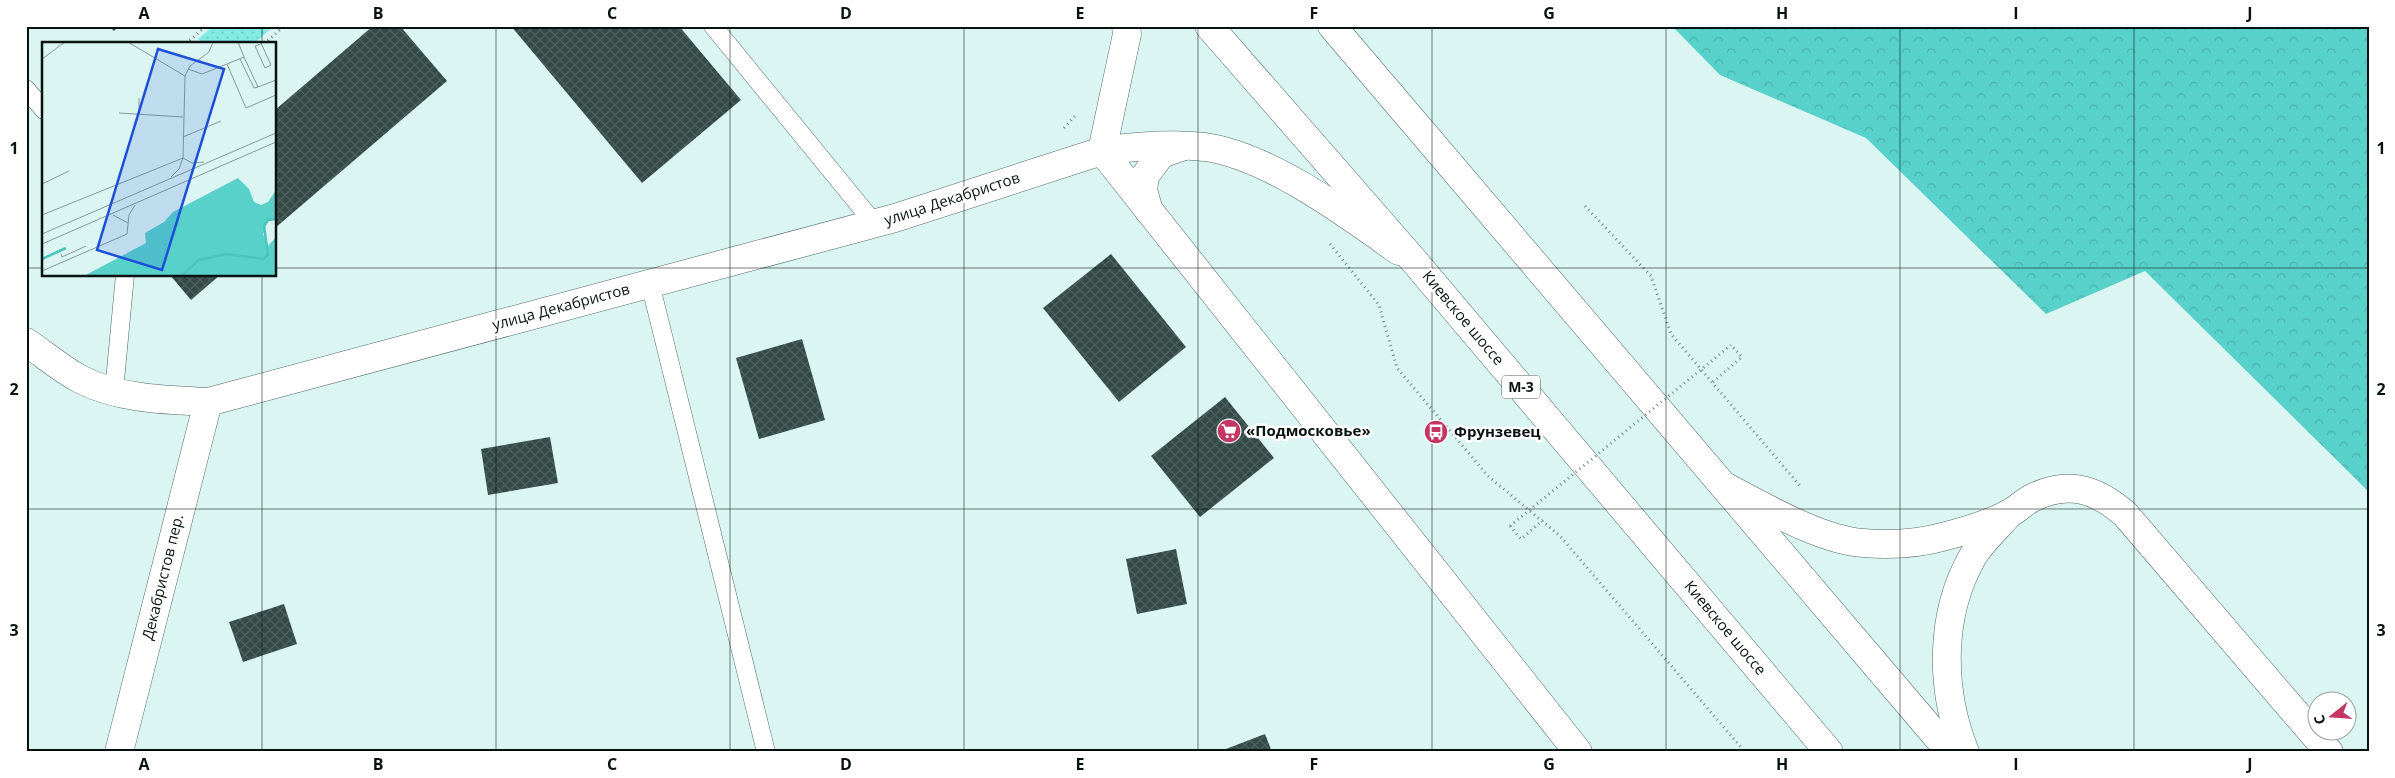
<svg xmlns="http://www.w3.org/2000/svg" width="2395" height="778" viewBox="0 0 2395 778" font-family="'Open Sans',sans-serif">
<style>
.green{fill:url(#green-dots)}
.forest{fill:url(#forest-crowns)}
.building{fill:url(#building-cross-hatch)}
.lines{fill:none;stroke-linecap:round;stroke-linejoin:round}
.service-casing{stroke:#526a68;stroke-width:19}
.minor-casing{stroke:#526a68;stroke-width:29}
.tertiary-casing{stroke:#526a68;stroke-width:29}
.trunk-casing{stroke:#526a68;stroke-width:29}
.path{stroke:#738684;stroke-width:3;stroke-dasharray:1 4;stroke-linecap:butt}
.service{stroke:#fff;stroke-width:18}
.minor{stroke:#fff;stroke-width:28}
.tertiary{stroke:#fff;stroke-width:28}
.trunk{stroke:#fff;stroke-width:28}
.path-bridge{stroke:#738684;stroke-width:3;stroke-dasharray:1 4;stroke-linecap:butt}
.grid{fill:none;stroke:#081211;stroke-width:1;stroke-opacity:0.55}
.labels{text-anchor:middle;stroke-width:5;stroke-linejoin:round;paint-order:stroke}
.shield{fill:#fff;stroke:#525958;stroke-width:1}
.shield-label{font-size:14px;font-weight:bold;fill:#081211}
.street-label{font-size:15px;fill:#081211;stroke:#fff}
.poi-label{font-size:15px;font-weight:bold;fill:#081211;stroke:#fff;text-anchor:start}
.inset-river{fill:none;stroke:#4ac4be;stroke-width:2.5}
.inset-road{fill:none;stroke:#879a99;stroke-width:1}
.view{fill:#1d4ed8;fill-opacity:0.15;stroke:#1d4ed8;stroke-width:2.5}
.inset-edge{fill:none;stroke:#081211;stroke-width:2.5}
.neatline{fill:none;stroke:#081211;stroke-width:2}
.grid-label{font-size:16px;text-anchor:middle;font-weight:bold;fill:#081211}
</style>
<defs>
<pattern id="green-dots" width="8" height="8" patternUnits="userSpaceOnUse" patternTransform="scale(1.25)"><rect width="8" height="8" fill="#82ebe4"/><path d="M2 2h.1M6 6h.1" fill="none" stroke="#6fc8c3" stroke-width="1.8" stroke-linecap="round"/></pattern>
<pattern id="forest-crowns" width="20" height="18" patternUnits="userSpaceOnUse" patternTransform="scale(1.25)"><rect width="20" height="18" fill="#58d1ca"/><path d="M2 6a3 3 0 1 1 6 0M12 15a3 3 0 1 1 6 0" fill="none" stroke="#4bb2ac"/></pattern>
<pattern id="building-cross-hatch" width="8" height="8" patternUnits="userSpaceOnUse" patternTransform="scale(1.25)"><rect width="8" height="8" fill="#344a48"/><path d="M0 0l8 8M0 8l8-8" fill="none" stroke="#4e605e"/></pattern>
</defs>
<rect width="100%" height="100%" fill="#dbf5f3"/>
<polygon class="green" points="213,26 274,26 254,44 202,44 198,39"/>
<polygon class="forest" points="1672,26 2369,26 2369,492 2145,271 2046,314 1866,138 1720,75"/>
<g class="building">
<polygon points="109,26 119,26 114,31"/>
<polygon points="373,26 400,26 447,81 275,228 275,110"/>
<polygon points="511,26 679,26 741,100 642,183"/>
<polygon points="1111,254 1186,347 1119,402 1043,308"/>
<polygon points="170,275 220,275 191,300"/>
<polygon points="802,339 825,420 759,439 736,358"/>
<polygon points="1225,397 1274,458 1200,517 1151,456"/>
<polygon points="550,437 558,483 488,495 481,449"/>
<polygon points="1176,549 1187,604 1137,614 1126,559"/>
<polygon points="284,604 297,644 243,662 229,622"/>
<polygon points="1265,734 1272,752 1218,752"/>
</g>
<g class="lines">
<g class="service-casing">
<g id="service">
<polyline points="713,26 874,223"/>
<polyline points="26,89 44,110"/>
<polyline points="650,283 766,752"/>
<polyline points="114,391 125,275"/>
</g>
</g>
<g class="minor-casing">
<g id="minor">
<path d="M26,342C44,354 61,369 80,379C118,399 166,400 208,402L895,218L1102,151"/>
<polyline points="119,752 208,402"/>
</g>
</g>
<g class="tertiary-casing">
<g id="tertiary">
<polyline points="1102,151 1578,752"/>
<path d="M1102,151C1136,146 1170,143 1205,147C1269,156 1347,214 1399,251"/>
<polyline points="1102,151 1127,34 1126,26"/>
<polyline points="1149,211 1143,190 1145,176 1161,154 1184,146"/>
<path d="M1724,486C1763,506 1820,540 1863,543C1889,545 1917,544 1942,537C1962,532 1992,523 2010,513C2018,509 2024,502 2032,498C2069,480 2096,489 2125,514L2329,752"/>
<path d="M1965,752C1940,690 1939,615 1973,556C1982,541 1997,528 2008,515"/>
</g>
</g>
<g class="trunk-casing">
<g id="trunk">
<polyline points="1209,26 1415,262 1829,752"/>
<polyline points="1332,26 1950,752"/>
</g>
</g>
<g class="path">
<polyline points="186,44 206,26"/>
<polyline points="264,44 284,26"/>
<polyline points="1064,128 1075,116"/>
<polyline points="1585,206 1651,276 1671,334 1801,487"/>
<polyline points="1330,244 1379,305 1397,368 1488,476 1560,536 1745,752"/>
<polyline points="1713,382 1742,357 1731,345"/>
<polyline points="1510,526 1521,539 1543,520"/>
</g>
<use href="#service" class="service"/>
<use href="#minor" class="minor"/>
<use href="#tertiary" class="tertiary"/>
<use href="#trunk" class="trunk"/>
<polyline class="path-bridge" points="1510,526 1731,345"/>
</g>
<path class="grid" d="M262,26V44M496,26V752M730,26V752M964,26V752M1198,26V752M1432,26V752M1666,26V752M1900,26V752M2134,26V752M26,268H44M275,268H2369M262,275V752M26,509H2369"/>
<defs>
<g id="supermarket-disc" transform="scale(1.25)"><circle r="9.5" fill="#c43664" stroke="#fff"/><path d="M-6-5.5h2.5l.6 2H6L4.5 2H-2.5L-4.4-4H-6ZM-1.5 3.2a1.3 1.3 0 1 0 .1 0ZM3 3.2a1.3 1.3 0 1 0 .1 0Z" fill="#fff"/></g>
<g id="bus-disc" transform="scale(1.25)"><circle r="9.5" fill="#c43664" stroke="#fff"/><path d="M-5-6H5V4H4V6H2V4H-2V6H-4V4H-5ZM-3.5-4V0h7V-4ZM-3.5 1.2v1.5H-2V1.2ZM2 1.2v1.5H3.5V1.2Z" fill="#fff"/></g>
</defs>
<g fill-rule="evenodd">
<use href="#supermarket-disc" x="1229" y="431"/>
<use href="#bus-disc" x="1436" y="432"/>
</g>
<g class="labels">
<rect class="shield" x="1502" y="375.5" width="38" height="23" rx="4"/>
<g class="shield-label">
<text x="1521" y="392">М-3</text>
</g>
<g class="street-label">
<text transform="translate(952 199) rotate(-18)" y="5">улица Декабристов</text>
<text transform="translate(561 307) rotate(-15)" y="5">улица Декабристов</text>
<text transform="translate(1463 318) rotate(50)" y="5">Киевское шоссе</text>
<text transform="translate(163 577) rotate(-76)" y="5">Декабристов пер.</text>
<text transform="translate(1725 628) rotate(50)" y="5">Киевское шоссе</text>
</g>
<g class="poi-label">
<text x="1246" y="436">«Подмосковье»</text>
<text x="1454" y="437">Фрунзевец</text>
</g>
</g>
<g transform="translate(42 42)">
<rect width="234" height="234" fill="#dbf5f3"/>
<path d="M196,136L207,147L212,160L219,163L226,160L234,148V177L226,178L221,192L226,204L234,195V234H42L104,201L103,191L122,180L131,170Z" fill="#58d1ca"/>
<path class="inset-river" d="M0,217L24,206M139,234L157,218L184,212L221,217L226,213L222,184L226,178L234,177"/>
<path class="inset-road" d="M86,0L143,34M196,0L202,15L185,22L204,66L234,53M219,1L229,23L223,26L213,4H214L222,0M202,15L216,45L234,38M0,17L23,0M198,17L212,46L216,45M146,27L160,32L185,22M97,56V72M77,71L141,75M141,95L179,79M141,116L150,121L162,120M129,135L137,127L141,116L143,34L148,24L167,10L171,0M0,142L27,129M0,173L141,116M71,173L86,181M0,192L234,91M0,202L234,100M19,212L20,215L44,204M0,229L85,192L87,173L93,163"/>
<path class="view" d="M116,7L182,27L120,228L55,208Z"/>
<rect width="234" height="234" class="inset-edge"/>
</g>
<rect width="2395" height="778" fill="none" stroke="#ffffff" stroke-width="55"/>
<g transform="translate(2332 716) rotate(253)"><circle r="24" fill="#ffffff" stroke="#9ca0a0"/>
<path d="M0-4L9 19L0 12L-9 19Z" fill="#c43664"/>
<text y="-8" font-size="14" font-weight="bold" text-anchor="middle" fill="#081211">С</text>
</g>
<rect x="28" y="28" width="2340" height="722" class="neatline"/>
<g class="grid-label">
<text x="144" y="19">A</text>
<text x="378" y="19">B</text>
<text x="612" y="19">C</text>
<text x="846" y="19">D</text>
<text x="1080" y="19">E</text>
<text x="1314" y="19">F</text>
<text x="1549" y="19">G</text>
<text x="1782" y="19">H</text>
<text x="2016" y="19">I</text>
<text x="2250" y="19">J</text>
<text x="14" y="154">1</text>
<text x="2381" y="154">1</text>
<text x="14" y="395">2</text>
<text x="2381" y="395">2</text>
<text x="14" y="636">3</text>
<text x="2381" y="636">3</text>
<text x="144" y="770">A</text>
<text x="378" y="770">B</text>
<text x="612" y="770">C</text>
<text x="846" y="770">D</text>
<text x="1080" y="770">E</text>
<text x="1314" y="770">F</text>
<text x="1549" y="770">G</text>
<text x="1782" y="770">H</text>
<text x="2016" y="770">I</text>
<text x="2250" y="770">J</text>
</g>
</svg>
